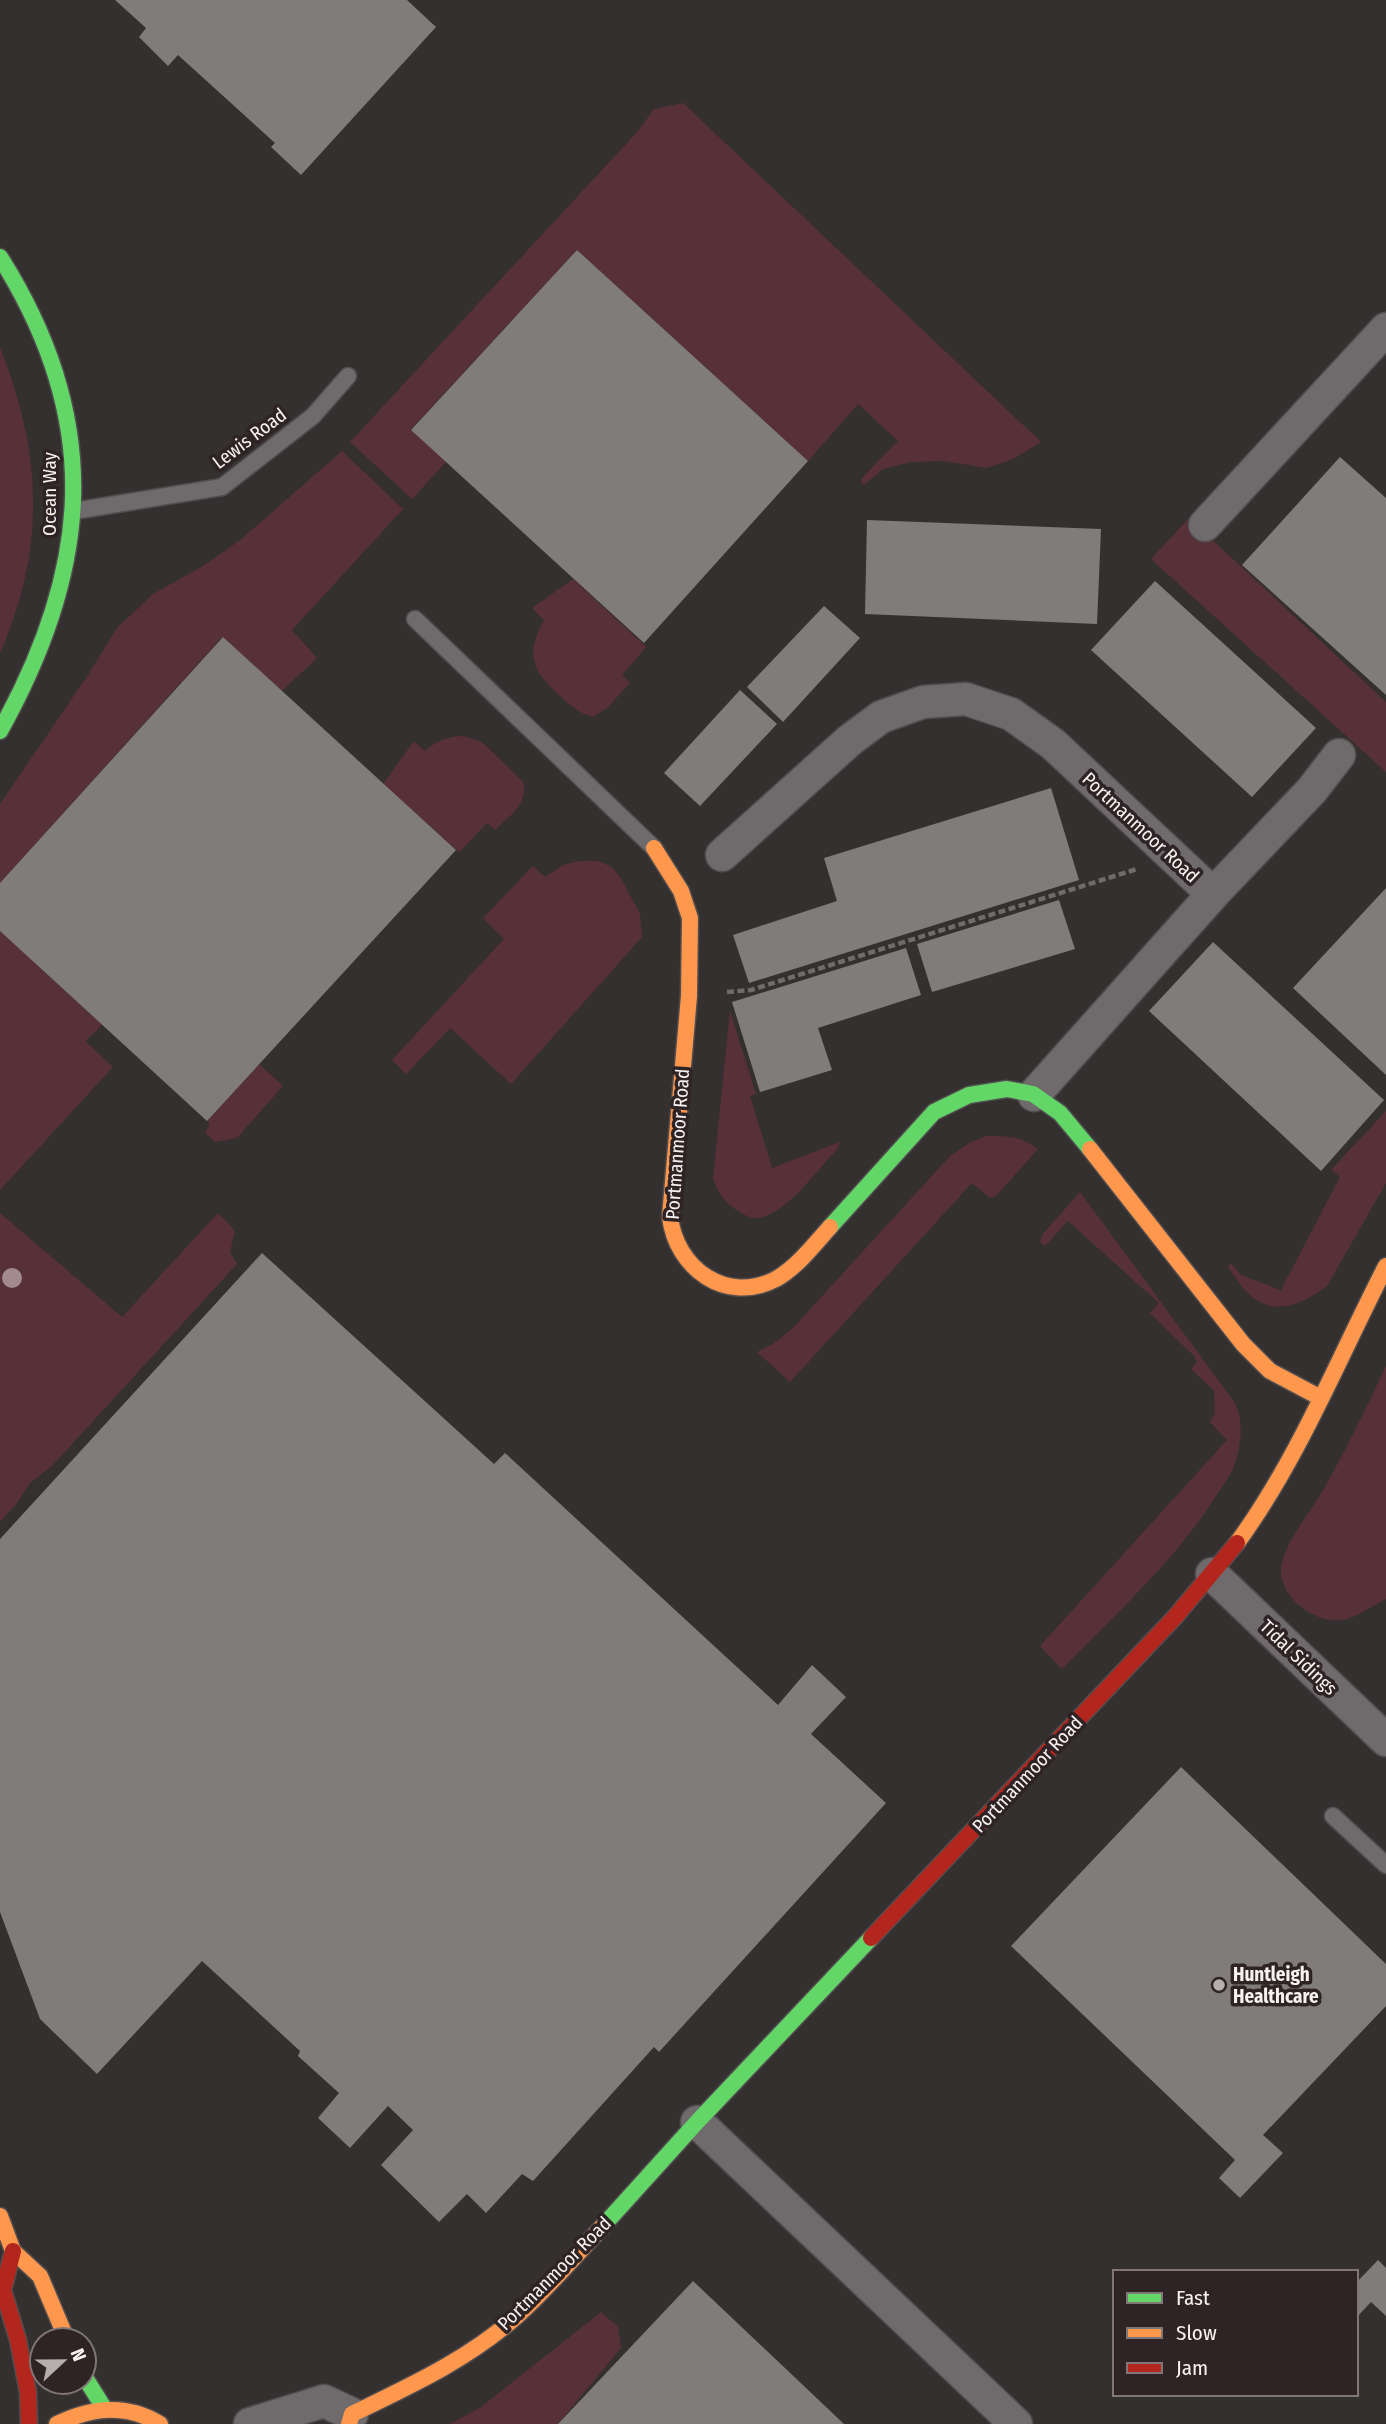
<svg xmlns="http://www.w3.org/2000/svg" width="1386" height="2424" viewBox="0 0 1386 2424" font-family="'Fira Sans Condensed',sans-serif">
<style>
.green{fill:#573038}
.building{fill:#817c7c}
.lines{fill:none;stroke-linecap:round;stroke-linejoin:round}
.lane-casing{stroke:#514c4d;stroke-width:19}
.street-casing{stroke:#514c4d;stroke-width:35}
.fast-casing{stroke:#514c4d;stroke-width:19}
.slow-casing{stroke:#514c4d;stroke-width:19}
.jam-casing{stroke:#514c4d;stroke-width:19}
.path{stroke:#706c6c;stroke-width:4.5;stroke-dasharray:7 3.5;stroke-linecap:butt}
.lane{stroke:#6f6a6b;stroke-width:16}
.street{stroke:#6f6a6b;stroke-width:32}
.fast{stroke:#63d668;stroke-width:16}
.slow{stroke:#ff974d;stroke-width:16}
.jam{stroke:#b3261e;stroke-width:16}
.tree{fill:#a38a8e}
.poi-dot{fill:#b4aeaf;stroke:#2e2325;stroke-width:2.5}
.labels{text-anchor:middle;stroke-width:7;stroke-linejoin:round;paint-order:stroke}
.street-label{font-size:19px;fill:#f9f2f3;stroke:#2e2325}
.poi-label{font-size:19px;font-weight:bold;fill:#f9f2f3;stroke:#2e2325;text-anchor:start}
</style>
<rect width="100%" height="100%" fill="#353030"/>
<g class="green">
<polygon points="683,103 1041,442 1013,459 987,468 944,461 911,462 883,469 864,485 860,480 898,441 858,404 808,461 577,250 411,429 446,462 412,499 350,442 639,130 654,109"/>
<path d="M0,348C42,452 46,549 0,653Z"/>
<polygon points="342,451 403,509 292,630 317,658 282,691 222,637 0,883 0,804 88,675 117,628 153,594 201,567 239,541"/>
<polygon points="1189,518 1386,702 1386,772 1151,559"/>
<path d="M573,579L646,647L622,675L630,683L607,708L593,717C579,713 571,706 560,696C532,671 525,654 544,620L532,608Z"/>
<path d="M462,736L481,741L523,782C529,804 509,816 495,830L487,823L459,852L383,784L414,741L425,751C437,741 446,737 462,736Z"/>
<polygon points="581,861 598,861 612,867 622,880 640,914 642,937 511,1084 450,1028 406,1074 392,1060 504,939 483,918 533,866 545,877 565,864"/>
<polygon points="0,931 102,1025 85,1041 113,1067 0,1190"/>
<path d="M730,1011L756,1094L750,1096L772,1168L840,1142L838,1148C819,1168 789,1210 763,1217C754,1220 746,1216 738,1211C724,1203 718,1192 713,1178Z"/>
<polygon points="259,1064 283,1086 237,1138 215,1142 205,1132 210,1125 207,1121"/>
<path d="M1386,1111V1183L1327,1286C1304,1304 1272,1318 1248,1293C1240,1286 1234,1275 1228,1267L1231,1263L1241,1275L1281,1290L1340,1177L1331,1170Z"/>
<path d="M987,1136C1007,1136 1021,1136 1038,1149L997,1195L990,1198L972,1183L790,1382L757,1352L773,1344L792,1329L950,1156L971,1142Z"/>
<path d="M1080,1192L1235,1403C1244,1421 1241,1447 1234,1466C1229,1478 1219,1491 1212,1502C1171,1565 1114,1615 1062,1669L1040,1646L1227,1440L1210,1422L1215,1413L1214,1391L1191,1369L1197,1362L1194,1356L1150,1313L1159,1303L1068,1221L1045,1246L1040,1242L1042,1235Z"/>
<polygon points="0,1213 122,1317 218,1213 235,1231 230,1252 237,1264 52,1466 30,1483 17,1503 0,1522"/>
<path d="M1386,1366V1599C1372,1605 1359,1617 1343,1620C1315,1625 1274,1594 1282,1563C1288,1537 1313,1509 1326,1485C1348,1446 1367,1406 1386,1366Z"/>
<polygon points="601,2312 618,2327 621,2348 558,2424 450,2424 481,2407"/>
</g>
<g class="building">
<polygon points="115,0 407,0 436,27 301,175 271,147 275,143 178,55 168,66 139,37 146,28"/>
<polygon points="577,250 808,461 644,643 411,430"/>
<polygon points="1340,457 1386,498 1386,695 1242,565"/>
<polygon points="867,520 1101,529 1097,624 865,614"/>
<polygon points="1155,581 1316,728 1252,797 1091,650"/>
<polygon points="824,606 860,638 783,722 747,687"/>
<polygon points="223,637 456,850 207,1121 0,931 0,883"/>
<polygon points="740,690 777,724 700,806 664,773"/>
<polygon points="1051,788 1079,880 749,983 733,935 837,901 824,858"/>
<polygon points="1386,888 1386,1075 1293,988"/>
<polygon points="1059,900 1075,949 932,992 917,944"/>
<polygon points="1213,942 1384,1100 1321,1171 1149,1011"/>
<polygon points="906,948 921,995 818,1028 832,1070 760,1092 732,1002"/>
<polygon points="262,1253 494,1464 505,1453 778,1705 812,1665 846,1697 811,1734 886,1803 659,2052 654,2047 533,2181 522,2174 486,2213 467,2194 439,2222 381,2165 413,2130 388,2106 350,2148 318,2118 339,2093 298,2056 300,2051 202,1961 97,2074 40,2019 0,1912 0,1539"/>
<polygon points="1181,1767 1386,1964 1386,2006 1263,2135 1283,2153 1240,2198 1219,2178 1235,2160 1011,1946"/>
<polygon points="1378,2260 1386,2268 1386,2316 1371,2302 1356,2318 1356,2283"/>
<polygon points="693,2281 844,2424 558,2424"/>
</g>
<g class="lines">
<g class="lane-casing">
<g id="lane">
<polyline points="74,511 222,487 313,416 348,376"/>
<polyline points="415,619 654,848"/>
<polyline points="1333,1816 1386,1865"/>
</g>
</g>
<g class="street-casing">
<g id="street">
<polyline points="1205,525 1386,329"/>
<polyline points="722,855 850,740 881,717 923,702 966,699 1011,714 1053,744 1213,894"/>
<polyline points="1034,1095 1213,894 1312,790 1339,755"/>
<polyline points="1212,1574 1386,1740"/>
<polyline points="697,2122 1016,2424"/>
<polyline points="250,2424 324,2401 352,2414"/>
</g>
</g>
<g class="fast-casing">
<g id="fast">
<path d="M0,257C103,420 92,566 0,731"/>
<polyline points="830,1227 934,1112 969,1095 1007,1089 1033,1094 1060,1113 1090,1149"/>
<polyline points="603,2226 697,2122 871,1938"/>
<polyline points="84,2376 104,2408"/>
</g>
</g>
<g class="slow-casing">
<g id="slow">
<path d="M654,848L681,891L690,918L689,996L670,1217C676,1268 726,1305 776,1279C797,1267 814,1245 830,1227"/>
<polyline points="1090,1149 1243,1344 1270,1371 1321,1398"/>
<path d="M1237,1543C1299,1458 1338,1359 1386,1266"/>
<polyline points="0,2216 13,2251 40,2276 67,2340"/>
<path d="M57,2424C92,2407 126,2403 160,2424"/>
<path d="M349,2424L352,2414C410,2386 469,2359 518,2315C548,2288 575,2256 603,2226"/>
</g>
</g>
<g class="jam-casing">
<g id="jam">
<polyline points="871,1938 1175,1617 1237,1543"/>
<polyline points="13,2251 3,2290 18,2340 28,2392 29,2424"/>
</g>
</g>
<polyline class="path" points="727,992 751,990 1137,869"/>
<use href="#lane" class="lane"/>
<use href="#street" class="street"/>
<use href="#fast" class="fast"/>
<use href="#slow" class="slow"/>
<use href="#jam" class="jam"/>
</g>
<circle class="tree" cx="12" cy="1278" r="10"/>
<circle class="poi-dot" cx="1219" cy="1985" r="7"/>
<g class="labels">
<g class="street-label">
<text transform="translate(249 438) rotate(-37)" y="7">Lewis Road</text>
<text transform="translate(49 494) rotate(-90)" y="7">Ocean Way</text>
<text transform="translate(1141 827) rotate(43)" y="7">Portmanmoor Road</text>
<text transform="translate(677 1144) rotate(-86)" y="7">Portmanmoor Road</text>
<text transform="translate(1299 1657) rotate(44)" y="7">Tidal Sidings</text>
<text transform="translate(1027 1774) rotate(-47)" y="7">Portmanmoor Road</text>
<text transform="translate(554 2273) rotate(-45)" y="7">Portmanmoor Road</text>
</g>
<g class="poi-label">
<text x="1233" y="1981">Huntleigh<tspan x="1233" dy="22">Healthcare</tspan></text>
</g>
</g>
<rect x="1113" y="2270" width="245" height="126" fill="#2e2325" stroke="#7f7677" stroke-width="2"/>
<rect x="1127" y="2293" width="35" height="10" fill="#63d668" stroke="#7f7677" stroke-width="2"/>
<text x="1176" y="2305" font-size="21" fill="#f9f2f3">Fast</text>
<rect x="1127" y="2328" width="35" height="10" fill="#ff974d" stroke="#7f7677" stroke-width="2"/>
<text x="1176" y="2340" font-size="21" fill="#f9f2f3">Slow</text>
<rect x="1127" y="2363" width="35" height="10" fill="#b3261e" stroke="#7f7677" stroke-width="2"/>
<text x="1176" y="2375" font-size="21" fill="#f9f2f3">Jam</text>
<g transform="translate(63 2361) rotate(68)"><circle r="33" fill="#2e2325" stroke="#7f7677" stroke-width="2"/>
<path d="M0-5L12 26L0 18L-12 26Z" fill="#b4aeaf"/>
<text y="-10" font-size="19" font-weight="bold" text-anchor="middle" fill="#f9f2f3">N</text>
</g>
</svg>
